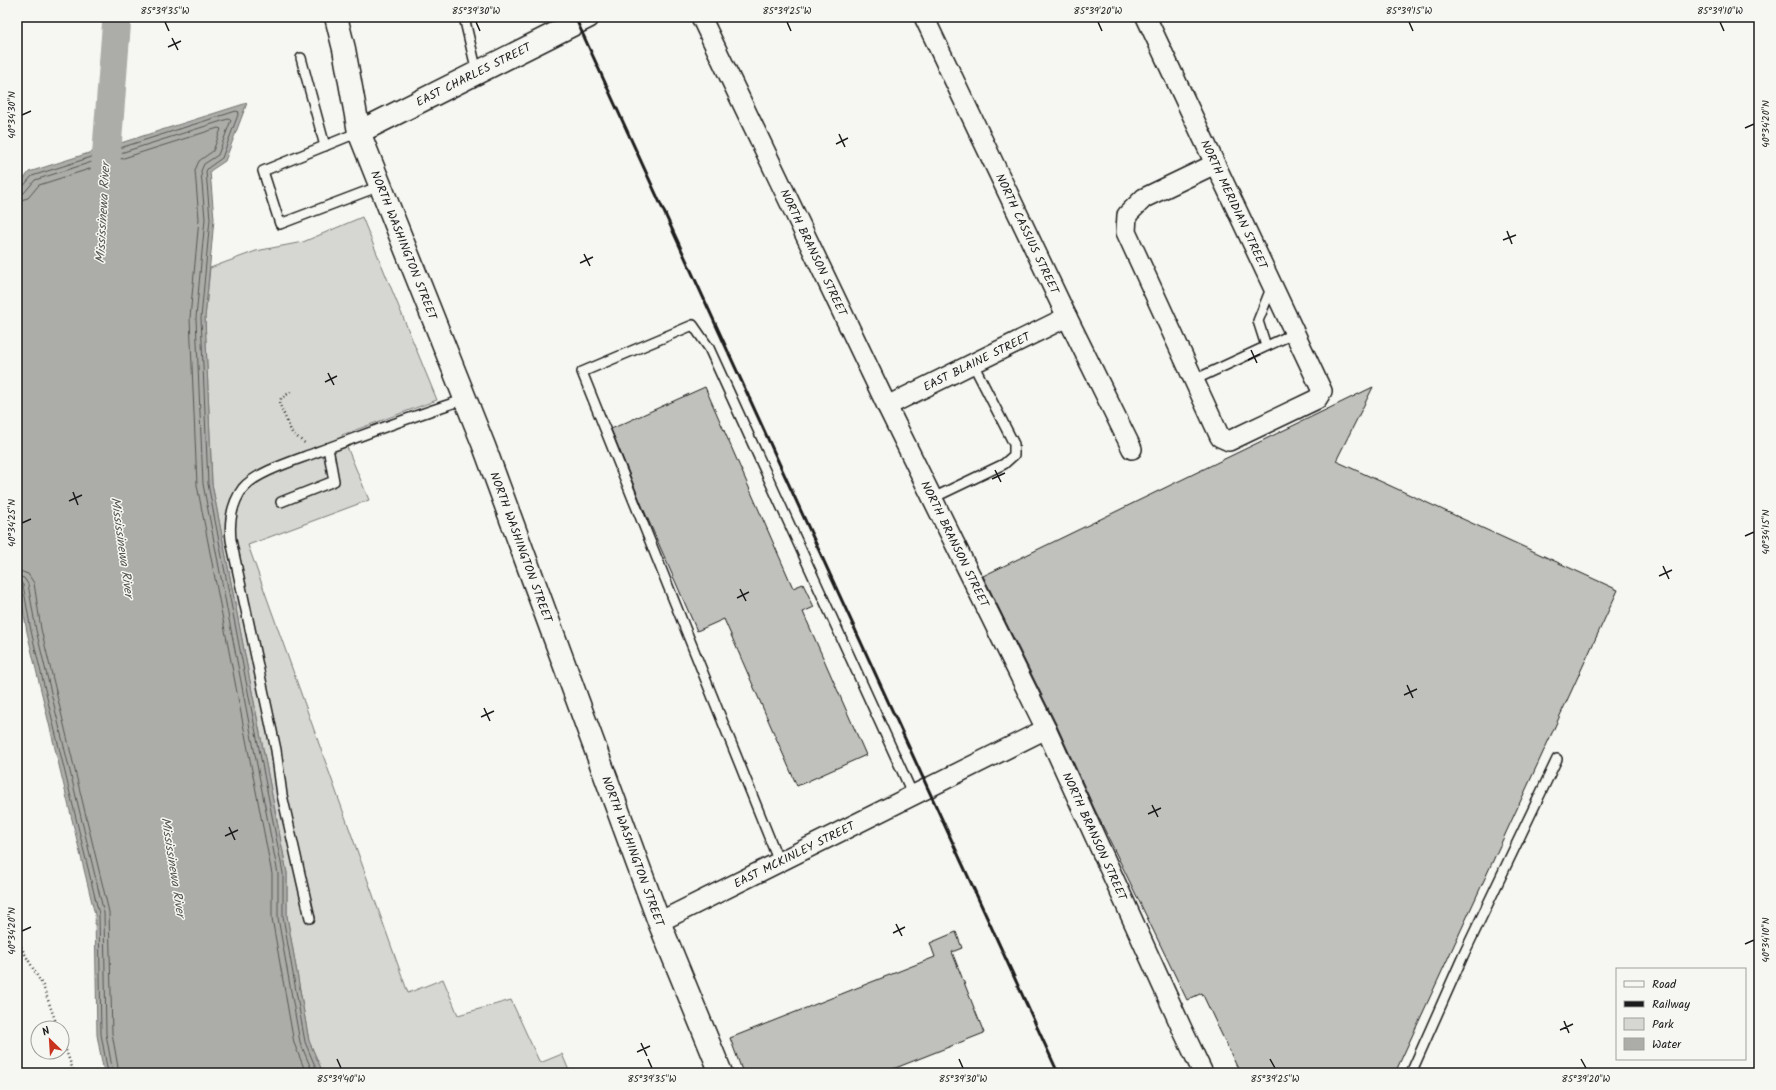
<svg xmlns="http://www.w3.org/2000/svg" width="1776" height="1090" viewBox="0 0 1776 1090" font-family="Kalam,sans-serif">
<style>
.green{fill:#d6d6d2;stroke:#797977}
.water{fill:#acaca9;stroke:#727271}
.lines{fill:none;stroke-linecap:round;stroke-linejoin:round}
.shore{stroke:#565654;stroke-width:1}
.river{stroke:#acaca9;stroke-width:29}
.building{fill:#c0c0bd;stroke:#1c1c1c}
.lane-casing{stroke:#1c1c1c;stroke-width:12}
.street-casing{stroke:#1c1c1c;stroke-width:22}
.secondary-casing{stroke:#1c1c1c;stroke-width:25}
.path{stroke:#1c1c1c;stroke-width:2.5;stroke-dasharray:1 3;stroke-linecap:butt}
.lane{stroke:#f6f6f2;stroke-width:9}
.street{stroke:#f6f6f2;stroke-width:19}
.secondary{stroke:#f6f6f2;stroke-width:22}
.rail{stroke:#1c1c1c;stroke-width:3}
.ticks{fill:none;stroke:#1c1c1c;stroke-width:1.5}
.labels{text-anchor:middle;stroke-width:3;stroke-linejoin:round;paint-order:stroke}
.street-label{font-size:12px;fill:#1c1c1c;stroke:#f6f6f2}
.water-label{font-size:13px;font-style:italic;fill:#565654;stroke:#f6f6f2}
.neatline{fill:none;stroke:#1c1c1c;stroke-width:1.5}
.ticks-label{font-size:10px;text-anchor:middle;fill:#1c1c1c}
</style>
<rect width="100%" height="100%" fill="#f6f6f2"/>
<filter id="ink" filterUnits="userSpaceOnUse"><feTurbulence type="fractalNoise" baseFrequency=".025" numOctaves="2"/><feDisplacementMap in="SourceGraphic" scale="8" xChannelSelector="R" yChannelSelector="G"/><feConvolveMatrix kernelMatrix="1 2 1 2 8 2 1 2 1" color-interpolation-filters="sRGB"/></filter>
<g filter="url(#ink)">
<polygon class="green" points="362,217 437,400 342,435 369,500 248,545 408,993 443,979 458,1015 511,1000 540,1063 562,1054 570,1073 323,1073 309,1041 287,916 287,873 212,484 205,318 210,268 256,251 303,242"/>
<polygon class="water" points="247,103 225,161 210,171 214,219 205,318 212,484 287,873 287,916 309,1041 323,1073 104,1073 97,1035 95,915 27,632 17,574 17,188 29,172"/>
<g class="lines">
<g class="shore">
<polyline points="17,190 21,189 32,176 236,111 239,112 222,158 208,168 206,171 210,219 201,318 208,484 283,873 283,917 305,1042 318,1073"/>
<polyline points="17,195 24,193 35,180 228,119 231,120 218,155 204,164 201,171 205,219 196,318 203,484 278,874 278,918 300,1042 313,1073"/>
<polyline points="17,201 28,198 39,185 218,128 221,129 213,151 199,161 195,170 199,219 190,318 197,485 272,874 272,918 294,1043 306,1073"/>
<polyline points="17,570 28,574 34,583 41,629 109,912 112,1033 119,1073"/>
<polyline points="17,576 24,578 28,584 36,630 104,913 106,1034 113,1073"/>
<polyline points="17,581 21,582 23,585 31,631 99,914 101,1034 108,1073"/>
</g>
<polyline class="river" points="104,187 117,17"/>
</g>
<g class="building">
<polygon points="705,387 793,588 803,584 814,607 803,612 866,755 797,786 724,619 697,631 643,508 611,429"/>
<polygon points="1373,387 1336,461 1618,590 1395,1073 1240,1073 1202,993 1187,1000 1094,808 1056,724 983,576"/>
<polygon points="956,932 962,948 952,952 984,1033 883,1073 743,1073 730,1038 935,957 930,943"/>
</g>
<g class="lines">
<g class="lane-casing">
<g id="lane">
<polyline points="464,17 477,72"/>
<polyline points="301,58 325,146"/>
<polyline points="359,132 263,171 280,224 380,186"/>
<polyline points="1266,346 1258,321 1272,286"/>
<polyline points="1194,380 1295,333"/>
<polyline points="933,498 1004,464 1014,455 1014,444 973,364"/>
<polyline points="281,502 334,481 328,448"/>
<polyline points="779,862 582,372 693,325 709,348 913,795"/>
<path d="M310,918L282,795L276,750L231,540C229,522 232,503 243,488C256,472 297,460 317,452C366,434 415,415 466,399"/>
<polyline points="1411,1073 1463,956 1557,759"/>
</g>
</g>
<g class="street-casing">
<g id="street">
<path id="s1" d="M701,17L887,406L1046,729L1183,1031L1203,1073"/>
<path id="s2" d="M924,17L1067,317L1132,449"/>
<path id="s3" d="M1146,17L1322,391L1317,399L1229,441L1220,437L1126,232L1127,215L1144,198L1215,164"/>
<path id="s4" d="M887,406L1067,317"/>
<path id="s5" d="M659,922L1046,729"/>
</g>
</g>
<g class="secondary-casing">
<g id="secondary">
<path id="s6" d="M336,17L344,49L359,132L484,446L659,922L721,1073"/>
<path id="s7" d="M359,132L588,17"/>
</g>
</g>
<g class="path">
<polyline points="291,392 281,398 280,405 292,433 306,444"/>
<polyline points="17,940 43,986 58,1028"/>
<polyline points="62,1039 74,1073"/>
</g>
<use href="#lane" class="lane"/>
<use href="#street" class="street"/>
<use href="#secondary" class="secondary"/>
<polyline class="rail" points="575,17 1058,1073"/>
</g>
</g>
<path class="ticks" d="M165,22L169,31M476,22L480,31M787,22L791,31M1098,22L1102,31M1409,22L1413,31M1720,22L1724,31M172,38L178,50M168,47L181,41M22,115L31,111M1745,128L1754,124M839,134L845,147M836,144L848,138M1507,231L1512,244M1503,240L1516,235M584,254L590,266M580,263L593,257M1251,350L1257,363M1248,360L1260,354M328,373L334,385M325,382L337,376M995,470L1001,482M992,479L1005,473M73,492L78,505M69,501L82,495M22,523L31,519M1745,536L1754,532M1663,566L1669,579M1659,576L1672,570M740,589L746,601M737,598L749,592M1407,685L1413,698M1404,695L1417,689M484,708L490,721M481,717L494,711M1152,805L1158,817M1148,814L1161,808M229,827L235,840M225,836L238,830M896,924L902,936M22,931L31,927M893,933L905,927M1745,944L1754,940M1564,1021L1569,1033M1560,1030L1573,1024M641,1043L647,1056M637,1052L650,1046M337,1059L341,1068M648,1059L652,1068M959,1059L963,1068M1270,1059L1275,1068M1581,1059L1586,1068"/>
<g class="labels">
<g class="street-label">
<text dy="4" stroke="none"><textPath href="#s7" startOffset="128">EAST CHARLES STREET</textPath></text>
<text dy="4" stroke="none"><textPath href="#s3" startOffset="207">NORTH MERIDIAN STREET</textPath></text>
<text dy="4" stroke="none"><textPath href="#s2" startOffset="240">NORTH CASSIUS STREET</textPath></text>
<text dy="4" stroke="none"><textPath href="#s6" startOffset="239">NORTH WASHINGTON STREET</textPath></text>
<text dy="4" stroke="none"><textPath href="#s1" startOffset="261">NORTH BRANSON STREET</textPath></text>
<text dy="4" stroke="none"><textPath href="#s4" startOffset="100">EAST BLAINE STREET</textPath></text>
<text dy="4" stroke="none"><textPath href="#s1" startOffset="585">NORTH BRANSON STREET</textPath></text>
<text dy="4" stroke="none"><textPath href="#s6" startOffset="563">NORTH WASHINGTON STREET</textPath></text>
<text dy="4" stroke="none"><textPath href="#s1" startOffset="909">NORTH BRANSON STREET</textPath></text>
<text dy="4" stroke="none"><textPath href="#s6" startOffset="887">NORTH WASHINGTON STREET</textPath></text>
<text dy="4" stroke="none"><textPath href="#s5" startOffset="151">EAST MCKINLEY STREET</textPath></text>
</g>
<g class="water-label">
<text transform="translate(102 213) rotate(-87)" y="5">Mississinewa River</text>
<text transform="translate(123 547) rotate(82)" y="5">Mississinewa River</text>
<text transform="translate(174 867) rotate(81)" y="5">Mississinewa River</text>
</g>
</g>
<rect width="1776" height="1090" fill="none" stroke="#f6f6f2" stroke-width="44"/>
<rect x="1616" y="968" width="130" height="92" fill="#f6f6f2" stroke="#9f9f9c"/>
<rect x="1624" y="981" width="20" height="6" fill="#f6f6f2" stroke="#9f9f9c"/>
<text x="1652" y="988" font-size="12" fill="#1c1c1c">Road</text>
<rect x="1624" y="1001" width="20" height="6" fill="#1c1c1c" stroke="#9f9f9c"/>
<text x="1652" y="1008" font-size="12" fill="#1c1c1c">Railway</text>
<rect x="1624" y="1018" width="20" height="12" fill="#d6d6d2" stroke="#9f9f9c"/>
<text x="1652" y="1028" font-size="12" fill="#1c1c1c">Park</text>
<rect x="1624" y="1038" width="20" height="12" fill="#acaca9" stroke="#9f9f9c"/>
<text x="1652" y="1048" font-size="12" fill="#1c1c1c">Water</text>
<g transform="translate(50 1040) rotate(335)"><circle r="19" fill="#f6f6f2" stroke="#9f9f9c"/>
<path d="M0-3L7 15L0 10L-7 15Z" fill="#c8321e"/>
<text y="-6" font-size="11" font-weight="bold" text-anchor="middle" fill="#1c1c1c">N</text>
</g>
<rect x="22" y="22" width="1732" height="1046" class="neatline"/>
<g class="ticks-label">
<text x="165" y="14">85°39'35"W</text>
<text x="476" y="14">85°39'30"W</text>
<text x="787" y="14">85°39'25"W</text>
<text x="1098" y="14">85°39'20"W</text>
<text x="1409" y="14">85°39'15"W</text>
<text x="1720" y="14">85°39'10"W</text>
<text transform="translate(11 115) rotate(-90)" y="4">40°34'30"N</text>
<text transform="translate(1765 124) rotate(-90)" y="4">40°34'20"N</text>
<text transform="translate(11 523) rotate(-90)" y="4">40°34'25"N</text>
<text transform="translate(1765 532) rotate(-90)" y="4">40°34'15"N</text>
<text transform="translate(11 931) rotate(-90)" y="4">40°34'20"N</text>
<text transform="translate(1765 940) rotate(-90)" y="4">40°34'10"N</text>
<text x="341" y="1082">85°39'40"W</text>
<text x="652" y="1082">85°39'35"W</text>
<text x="963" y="1082">85°39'30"W</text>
<text x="1275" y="1082">85°39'25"W</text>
<text x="1586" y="1082">85°39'20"W</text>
</g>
</svg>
